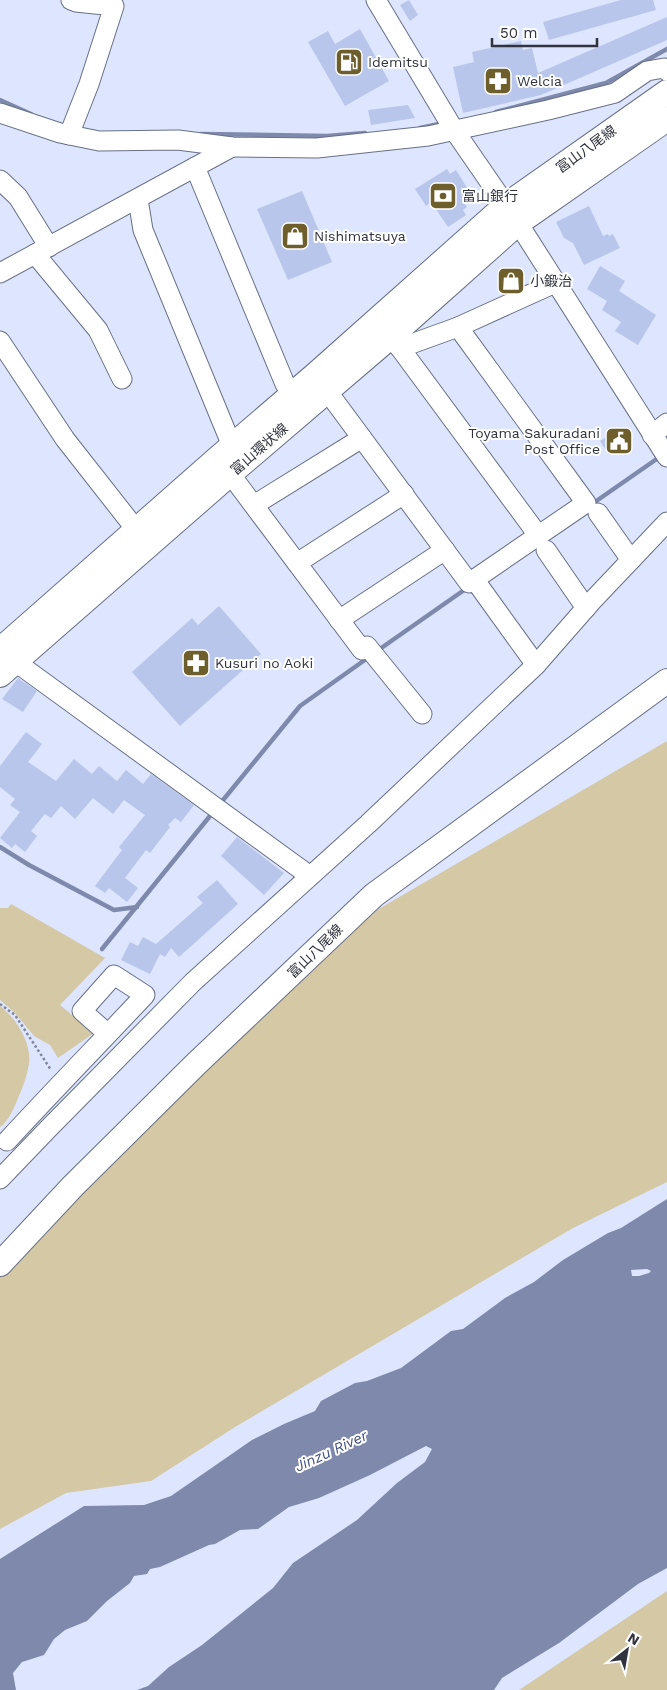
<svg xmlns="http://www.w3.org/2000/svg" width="667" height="1690" viewBox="0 0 667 1690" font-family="'Work Sans','Noto Sans JP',sans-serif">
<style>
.green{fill:#d4c8a5}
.water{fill:#7e89ac;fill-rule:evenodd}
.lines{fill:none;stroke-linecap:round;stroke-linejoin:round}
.stream{stroke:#7e89ac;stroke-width:4.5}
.building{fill:#b9c6eb}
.minor-casing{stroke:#687086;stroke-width:21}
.major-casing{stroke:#687086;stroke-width:26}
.path{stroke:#818697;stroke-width:2.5;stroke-dasharray:2.5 2.5;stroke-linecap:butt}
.minor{stroke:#fff;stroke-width:19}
.major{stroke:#fff;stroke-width:24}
.labels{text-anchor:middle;stroke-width:4;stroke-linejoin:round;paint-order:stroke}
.poi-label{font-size:14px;fill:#30333d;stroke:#fff;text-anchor:start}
.street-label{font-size:14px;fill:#30333d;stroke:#fff}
.water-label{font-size:15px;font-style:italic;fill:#425082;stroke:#fff}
</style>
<rect width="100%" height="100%" fill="#dde6fe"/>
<g class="green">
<polygon points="667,741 667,1182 573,1228 235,1427 151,1481 66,1493 0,1529 0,1275 87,1182 377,910"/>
<polygon points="11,904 105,958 60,1005 94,1033 58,1058 50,1045 34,1036 15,1013 0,1000 0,908 8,908"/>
<path d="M0,1006C16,1018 32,1043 29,1064C27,1076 23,1087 18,1098C14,1108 9,1121 0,1127Z"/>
<polygon points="667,1591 667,1690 519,1690"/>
</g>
<path class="water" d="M667,1199V1568L638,1584L559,1643L502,1678L494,1690H137L148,1686L169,1667L202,1645L273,1588L293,1563L357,1520L397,1483L425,1462L432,1449L426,1446L370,1475L319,1498L289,1507L258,1529L240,1530L215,1544L209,1545L160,1567L150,1569L147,1574L134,1576L130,1583L107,1601L87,1621L65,1630L54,1639L44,1655L22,1662L13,1673L16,1690H0V1559L84,1506L144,1505L171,1496L252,1440L284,1424L315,1411L321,1401L355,1383L367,1381L401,1368L451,1331L463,1329L505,1298L534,1282L563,1260L608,1233L621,1228ZM647,1269L651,1271L649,1273L639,1276H632L631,1270Z"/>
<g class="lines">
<g class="stream">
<polyline points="0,100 31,114"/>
<polyline points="496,112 606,83 667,49"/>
<polyline points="420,128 444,123"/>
<polyline points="201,134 327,136 365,133"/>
<polyline points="592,504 661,456"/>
<polyline points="377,651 467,588"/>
<polyline points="219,805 300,706 369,657"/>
<polyline points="0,847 29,865 114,910 137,907"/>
<polyline points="102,949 214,811"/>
</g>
</g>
<g class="building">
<polygon points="409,0 418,15 410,21 400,5"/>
<polygon points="621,0 653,0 656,10 549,40 543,22"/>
<polygon points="667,17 667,40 541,95 463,113 453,67 474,62 472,52 521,41 523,50 532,48 538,73"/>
<polygon points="360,29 389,81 345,106 308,42 328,31 335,44"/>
<polygon points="408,105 415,118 371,125 368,110"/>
<polygon points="447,169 450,174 456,170 469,191 465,194 468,199 463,202 467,207 463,210 466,215 448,227 431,202 426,206 415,189"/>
<polygon points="302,191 332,262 288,280 257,209"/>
<polygon points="589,206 603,236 608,234 609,236 613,234 620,248 584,265 573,243 564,238 556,222"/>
<polygon points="600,266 625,281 619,291 656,315 638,345 615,331 621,322 602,310 607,301 587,289"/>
<polygon points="511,267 522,285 508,292 498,275"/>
<polygon points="615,431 624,445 609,455 600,441"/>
<polygon points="219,606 261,654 180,726 132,672 192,618 198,625"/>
<polygon points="18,678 37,691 23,712 2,699"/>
<polygon points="26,732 42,744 28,762 56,781 74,759 92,774 99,766 117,781 126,770 143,784 151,774 194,805 181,822 175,818 168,825 170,827 150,853 146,850 125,878 138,888 127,902 109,888 105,893 95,886 122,850 119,847 145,815 124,800 113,814 93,798 75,819 61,806 51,818 45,814 31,831 37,836 25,852 15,844 12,848 0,838 20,812 10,805 15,799 0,787 0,766"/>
<polygon points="237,837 284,873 264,895 221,856"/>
<polygon points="217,880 238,904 179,957 171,948 165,957 160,954 150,974 121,960 130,942 138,946 143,937 156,944 203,903 197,897"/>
</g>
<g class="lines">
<g class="minor-casing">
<g id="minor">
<polyline points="376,0 454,130 518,223 667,457"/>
<polyline points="0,113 60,133 99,141 178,140 232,147 317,148 428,136 548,110 615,93 647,71 664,68 667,71"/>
<polyline points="69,135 89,84 114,6 76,2 71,0"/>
<polyline points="195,167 285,384 292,394"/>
<polyline points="0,180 18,197 49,247"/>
<polyline points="138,199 143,230 232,446"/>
<polyline points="35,254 98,330 122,379"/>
<polyline points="0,273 232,147"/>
<polyline points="380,328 400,348 538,535"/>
<polyline points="0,341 65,439 145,541"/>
<polyline points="400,348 458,327 555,283"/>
<polyline points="319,380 469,583 586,503 458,327"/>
<polyline points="652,435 667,423"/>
<polyline points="222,463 362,650 367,646 422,714"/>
<polyline points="254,505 362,438"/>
<polyline points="598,513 631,560"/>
<polyline points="546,550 586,608"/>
<polyline points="297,563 404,494"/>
<polyline points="474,579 536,665"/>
<polyline points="339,620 445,550"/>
<polyline points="6,655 310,876"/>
<path d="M7,1141C52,1092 99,1044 145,995L114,975L82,1011L108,1034"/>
<polyline points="0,1179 48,1129 193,982 368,824 536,665 592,601 667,522"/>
</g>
</g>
<g class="major-casing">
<g id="major">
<polyline points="0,650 218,458 315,375 505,206 667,92"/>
<polyline points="0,675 230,474 389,338 518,223 667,119"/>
<polyline points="0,1264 73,1186 196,1064 374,895 667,681"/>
</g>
</g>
<polyline class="path" points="0,1004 15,1015 51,1070"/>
<use href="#minor" class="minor"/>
<use href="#major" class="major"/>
</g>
<defs>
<g id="fuel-square" transform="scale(1.4375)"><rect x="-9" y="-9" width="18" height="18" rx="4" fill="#6e5e2c" stroke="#fff"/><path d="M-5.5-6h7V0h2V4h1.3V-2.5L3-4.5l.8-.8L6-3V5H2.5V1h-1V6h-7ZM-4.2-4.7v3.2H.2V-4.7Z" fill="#fff"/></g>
<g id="pharmacy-square" transform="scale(1.4375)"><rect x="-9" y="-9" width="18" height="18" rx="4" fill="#6e5e2c" stroke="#fff"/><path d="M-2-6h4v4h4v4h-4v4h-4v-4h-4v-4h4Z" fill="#fff"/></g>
<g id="bank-square" transform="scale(1.4375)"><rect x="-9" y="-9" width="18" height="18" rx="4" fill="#6e5e2c" stroke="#fff"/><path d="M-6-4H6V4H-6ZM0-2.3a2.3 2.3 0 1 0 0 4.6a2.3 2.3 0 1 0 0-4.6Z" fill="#fff"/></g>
<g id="shop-square" transform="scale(1.4375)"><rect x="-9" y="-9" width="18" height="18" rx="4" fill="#6e5e2c" stroke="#fff"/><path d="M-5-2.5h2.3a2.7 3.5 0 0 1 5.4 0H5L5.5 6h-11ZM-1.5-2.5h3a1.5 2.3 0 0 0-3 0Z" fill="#fff"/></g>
<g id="civic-square" transform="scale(1.4375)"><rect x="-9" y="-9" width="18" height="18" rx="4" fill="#6e5e2c" stroke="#fff"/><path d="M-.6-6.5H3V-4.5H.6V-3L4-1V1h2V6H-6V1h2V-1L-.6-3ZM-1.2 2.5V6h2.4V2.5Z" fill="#fff"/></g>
</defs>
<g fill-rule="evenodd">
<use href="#fuel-square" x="349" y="62"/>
<use href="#pharmacy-square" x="498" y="81"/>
<use href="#bank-square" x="443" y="196"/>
<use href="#shop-square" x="295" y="236"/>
<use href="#shop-square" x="511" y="281"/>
<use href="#civic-square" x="619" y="441"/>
<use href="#pharmacy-square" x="196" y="663"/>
</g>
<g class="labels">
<g class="poi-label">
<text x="368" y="67">Idemitsu</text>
<text x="517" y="86">Welcia</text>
<text x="462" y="201">富山銀行</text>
<text x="314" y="241">Nishimatsuya</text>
<text x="530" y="286">小鍛治</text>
<text x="600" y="438" text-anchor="end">Toyama Sakuradani<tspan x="600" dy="16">Post Office</tspan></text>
<text x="215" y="668">Kusuri no Aoki</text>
</g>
<g class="street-label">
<text transform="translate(586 149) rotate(-36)" y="5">富山八尾線</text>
<text transform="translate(259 449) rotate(-41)" y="5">富山環状線</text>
<text transform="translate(315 951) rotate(-44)" y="5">富山八尾線</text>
</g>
<g class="water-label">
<text transform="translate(331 1451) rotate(-25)" y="5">Jinzu River</text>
</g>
</g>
<g transform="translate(627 1650) rotate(31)" stroke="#ffffff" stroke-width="4" paint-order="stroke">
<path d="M0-4L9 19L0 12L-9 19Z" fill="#30333d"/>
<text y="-8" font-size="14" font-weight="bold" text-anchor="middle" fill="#30333d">N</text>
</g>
<path d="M492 38v8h105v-8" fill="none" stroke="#30333d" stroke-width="2.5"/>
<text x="500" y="38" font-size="15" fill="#30333d" stroke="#ffffff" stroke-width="4" paint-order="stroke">50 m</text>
</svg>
